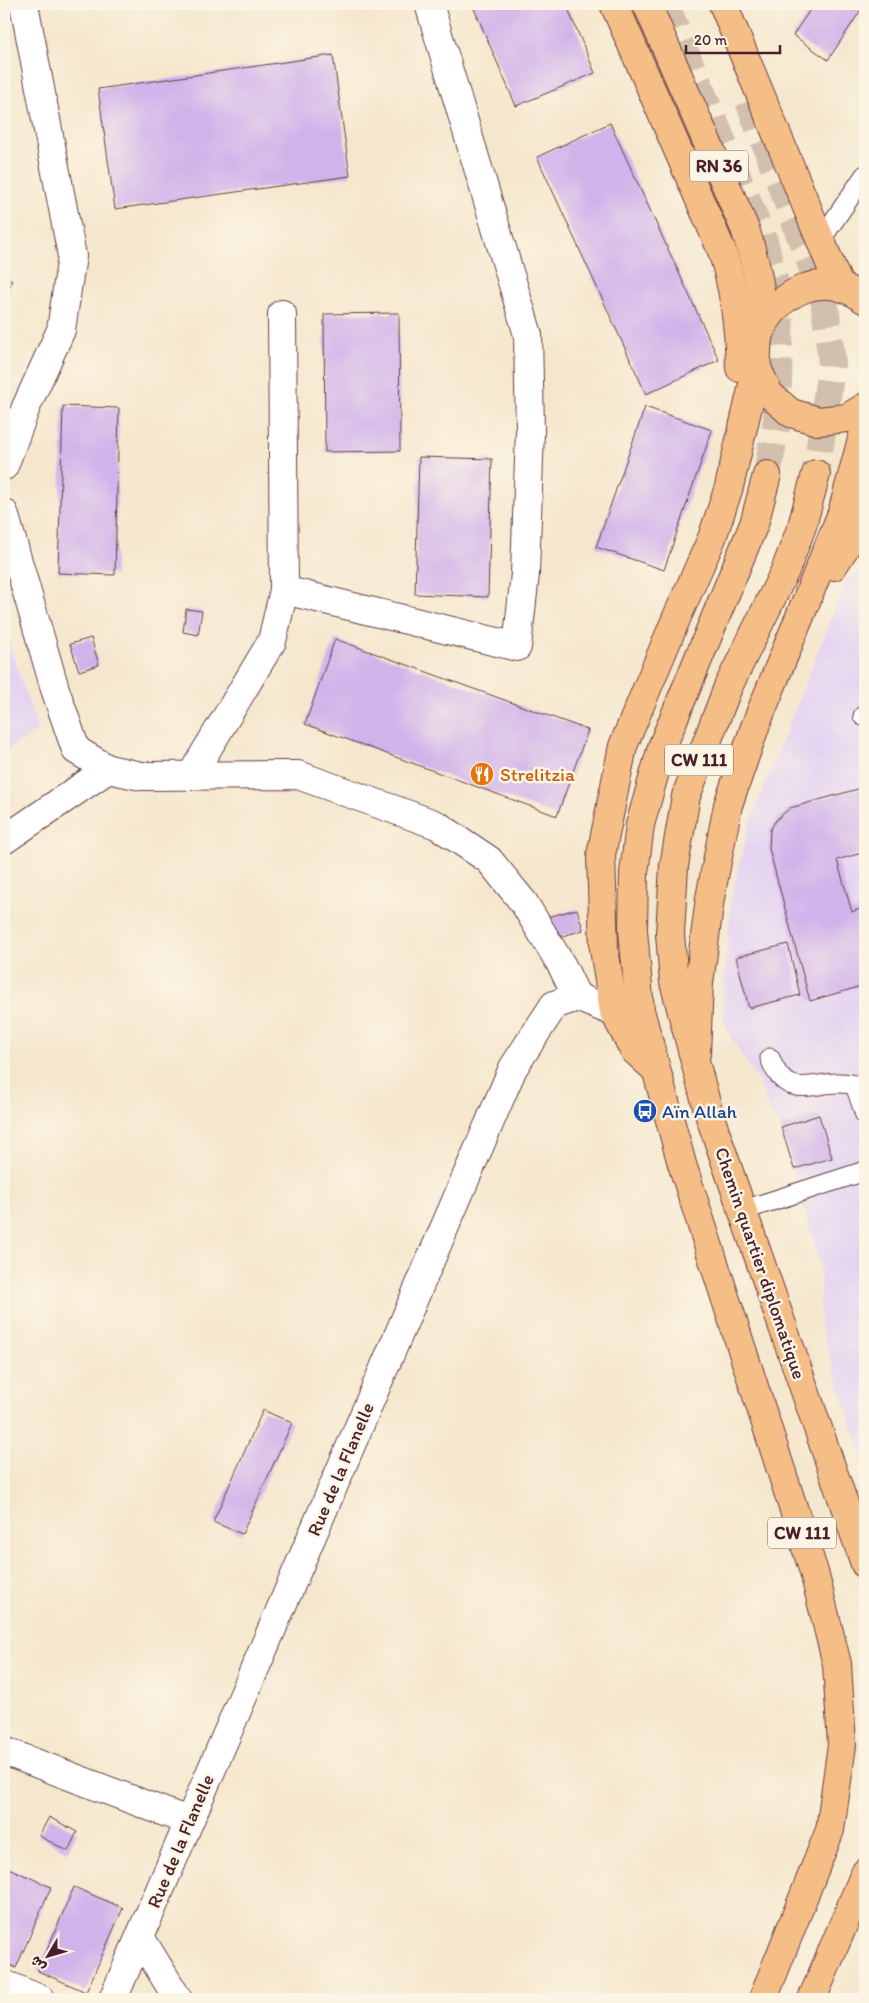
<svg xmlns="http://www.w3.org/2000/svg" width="869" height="2003" viewBox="0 0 869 2003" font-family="Itim,'Playpen Sans Arabic',sans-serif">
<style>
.built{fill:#e4d3f2}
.building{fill:#d0b3ea}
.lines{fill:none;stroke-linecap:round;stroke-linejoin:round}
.trunk-tunnel{stroke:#d3bfad;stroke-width:28;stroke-dasharray:28 14;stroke-linecap:butt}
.service-casing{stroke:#643d43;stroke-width:21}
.minor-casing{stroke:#643d43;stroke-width:30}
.tertiary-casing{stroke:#643d43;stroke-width:30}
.primary-casing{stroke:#643d43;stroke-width:30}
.trunk-casing{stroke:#643d43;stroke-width:30}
.service{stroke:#fff;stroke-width:19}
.minor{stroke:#fff;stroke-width:28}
.tertiary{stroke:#fff;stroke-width:28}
.primary{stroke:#f6be87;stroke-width:28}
.trunk{stroke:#f6be87;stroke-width:28}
.labels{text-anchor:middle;stroke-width:5;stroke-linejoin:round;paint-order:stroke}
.shield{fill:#fcf5e5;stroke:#7f5f63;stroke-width:1}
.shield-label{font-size:18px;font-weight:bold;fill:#4a1f2b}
.food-label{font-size:19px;fill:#c56008;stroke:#fcf5e5;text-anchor:start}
.transit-label{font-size:19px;fill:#164399;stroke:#fcf5e5;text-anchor:start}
.street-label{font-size:19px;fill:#4a1f2b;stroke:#fcf5e5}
</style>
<rect width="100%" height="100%" fill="#fcf5e5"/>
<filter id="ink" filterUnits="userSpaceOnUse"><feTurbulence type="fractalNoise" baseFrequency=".02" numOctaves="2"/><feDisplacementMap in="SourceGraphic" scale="10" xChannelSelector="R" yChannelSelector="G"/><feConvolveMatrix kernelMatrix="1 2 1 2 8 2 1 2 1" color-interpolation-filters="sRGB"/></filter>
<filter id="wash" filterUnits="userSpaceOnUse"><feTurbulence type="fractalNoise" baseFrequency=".0096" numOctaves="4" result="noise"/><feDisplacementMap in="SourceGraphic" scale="20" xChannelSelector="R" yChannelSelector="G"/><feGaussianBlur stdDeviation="1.12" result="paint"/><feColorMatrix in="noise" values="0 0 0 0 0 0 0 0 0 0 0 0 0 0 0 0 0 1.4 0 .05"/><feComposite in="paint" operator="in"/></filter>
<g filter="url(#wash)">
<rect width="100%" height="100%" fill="#f5e7cd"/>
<g class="built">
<polygon points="865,571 865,1466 820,1326 820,1266 781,1127 770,1114 760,1084 731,1038 724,1021 723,1000 731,898 749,825 847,578"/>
<polygon points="4,628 38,730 4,752"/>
</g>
<g id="blocks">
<g class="building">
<polygon points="472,4 566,4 595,73 516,106"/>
<polygon points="814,4 865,4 828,60 793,35"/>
<polygon points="333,55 350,176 115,209 98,89"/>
<polygon points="610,123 719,360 646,394 537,157"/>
<polygon points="4,188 8,203 4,204"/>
<polygon points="4,276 12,281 4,295"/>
<polygon points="399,313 400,451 325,452 324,314"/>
<polygon points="63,406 119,408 115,575 58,573"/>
<polygon points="645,407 712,430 664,570 596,547"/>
<polygon points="419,457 492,459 488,597 415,594"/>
<polygon points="186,609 202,611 198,635 183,632"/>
<polygon points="91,638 99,665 79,671 70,644"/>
<polygon points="335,639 588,730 557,816 305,724"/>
<polygon points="865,787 865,852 837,860 852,912 865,907 865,985 810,1001 769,849 770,830 776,820 790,808"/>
<polygon points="577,909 583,930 553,939 547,917"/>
<polygon points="788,944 800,995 749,1008 736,957"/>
<polygon points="819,1115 832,1158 794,1169 781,1127"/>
<polygon points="263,1410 292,1423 242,1534 213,1522"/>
<polygon points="49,1817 77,1832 68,1851 39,1836"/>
<polygon points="4,1866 51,1887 16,1968 4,1962"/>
<polygon points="74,1887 123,1908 86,1992 38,1971"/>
</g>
</g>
</g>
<g filter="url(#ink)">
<use href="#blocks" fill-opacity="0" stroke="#643d43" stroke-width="1"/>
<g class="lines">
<g class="trunk-tunnel">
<polyline points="665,4 764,241 780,303 777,420 767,475"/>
<polyline points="749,101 824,298 832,362 816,474"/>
</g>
<g class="service-casing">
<g id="service">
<polyline points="820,241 865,175"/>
<polyline points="863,716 865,716"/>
<path d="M770,1058C788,1108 820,1075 855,1085L865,1115"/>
<polyline points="744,1210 865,1171"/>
</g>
</g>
<g class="minor-casing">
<g id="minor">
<polyline points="284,590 517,647 525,574 530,430 528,335 429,4"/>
<polyline points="191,776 272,641 284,590 282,314"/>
<polyline points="4,840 108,769"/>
<polyline points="4,1751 188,1821"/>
<polyline points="140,1937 178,1999"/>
<polyline points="4,1984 40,1999"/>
</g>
</g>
<g class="tertiary-casing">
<g id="tertiary">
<polyline points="4,466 26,407 61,330 72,256 24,4"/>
<polyline points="4,513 55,689 76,750 108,769 141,776 298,775 437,825 489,860 524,903 562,966 577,997"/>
<polyline points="113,1999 513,1068 554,1005 577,997 614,1012"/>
</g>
</g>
<g class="primary-casing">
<g id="primary">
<path d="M614,4L722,251C735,290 739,327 740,368"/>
<path d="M647,4L745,229C752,251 759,274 761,297C762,321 755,344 757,368L729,487L712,538L676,619L623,746L601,855L604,949L614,1012L634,1050L656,1070"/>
<polyline points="723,4 839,285"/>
<path d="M759,334C779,290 824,268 865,300"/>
<polyline points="757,368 769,394 791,413 818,421 847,418 865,407"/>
<polyline points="833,566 865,517"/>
<polyline points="696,1054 699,983 710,898 728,805 756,724 842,513 865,428"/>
</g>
</g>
<g class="trunk-casing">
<g id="trunk">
<polyline points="816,474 802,526 785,571 728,687 686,796 674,866 670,934 674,982 709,1114 865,1564"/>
<polyline points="763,1999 830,1830 842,1745 837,1664 814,1572 682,1164 640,1010 633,930 634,873 640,825 662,747 754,524 767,475"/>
<polyline points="812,1999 865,1873"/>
</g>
</g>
<use href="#service" class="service"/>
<use href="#minor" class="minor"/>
<use href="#tertiary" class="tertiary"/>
<use href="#primary" class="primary"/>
<use href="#trunk" class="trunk"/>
</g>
</g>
<defs>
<g id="restaurant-disc" transform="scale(1.25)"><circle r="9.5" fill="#e8710a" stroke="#fcf5e5"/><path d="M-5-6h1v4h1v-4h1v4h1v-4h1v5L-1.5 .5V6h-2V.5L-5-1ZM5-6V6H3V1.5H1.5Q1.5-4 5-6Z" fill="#fff"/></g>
<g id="bus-disc" transform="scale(1.25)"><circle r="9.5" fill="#1a4fb4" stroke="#fcf5e5"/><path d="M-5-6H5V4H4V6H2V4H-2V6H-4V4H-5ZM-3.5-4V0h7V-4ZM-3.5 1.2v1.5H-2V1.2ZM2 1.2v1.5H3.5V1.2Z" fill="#fff"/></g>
</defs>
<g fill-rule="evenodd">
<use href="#restaurant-disc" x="482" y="774"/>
<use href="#bus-disc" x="645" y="1111"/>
</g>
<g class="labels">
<g class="shield">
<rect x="690" y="150.5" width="58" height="31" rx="4"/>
<rect x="665" y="744.5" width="68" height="31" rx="4"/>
<rect x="768" y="1517.5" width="68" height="31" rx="4"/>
</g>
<g class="shield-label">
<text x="719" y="172">RN 36</text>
<text x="699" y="766">CW 111</text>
<text x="802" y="1539">CW 111</text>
</g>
<g class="food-label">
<text x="500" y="781">Strelitzia</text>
</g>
<g class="transit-label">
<text x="662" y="1118">Aïn Allah</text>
</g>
<g class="street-label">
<text transform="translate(761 1263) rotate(71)" y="7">Chemin quartier diplomatique</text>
<text transform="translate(340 1469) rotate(-67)" y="7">Rue de la Flanelle</text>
<text transform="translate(180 1841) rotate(-67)" y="7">Rue de la Flanelle</text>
</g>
</g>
<rect width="869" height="2003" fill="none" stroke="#fcf5e5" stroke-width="20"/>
<g transform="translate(48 1956) rotate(232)" stroke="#fcf5e5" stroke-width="4" paint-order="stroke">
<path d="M0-4L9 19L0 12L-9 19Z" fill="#4a1f2b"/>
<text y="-8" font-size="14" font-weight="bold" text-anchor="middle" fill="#4a1f2b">ش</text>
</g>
<path d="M686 45v8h94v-8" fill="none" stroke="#4a1f2b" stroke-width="2.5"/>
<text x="694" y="45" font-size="15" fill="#4a1f2b" stroke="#fcf5e5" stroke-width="4" paint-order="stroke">20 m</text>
</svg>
